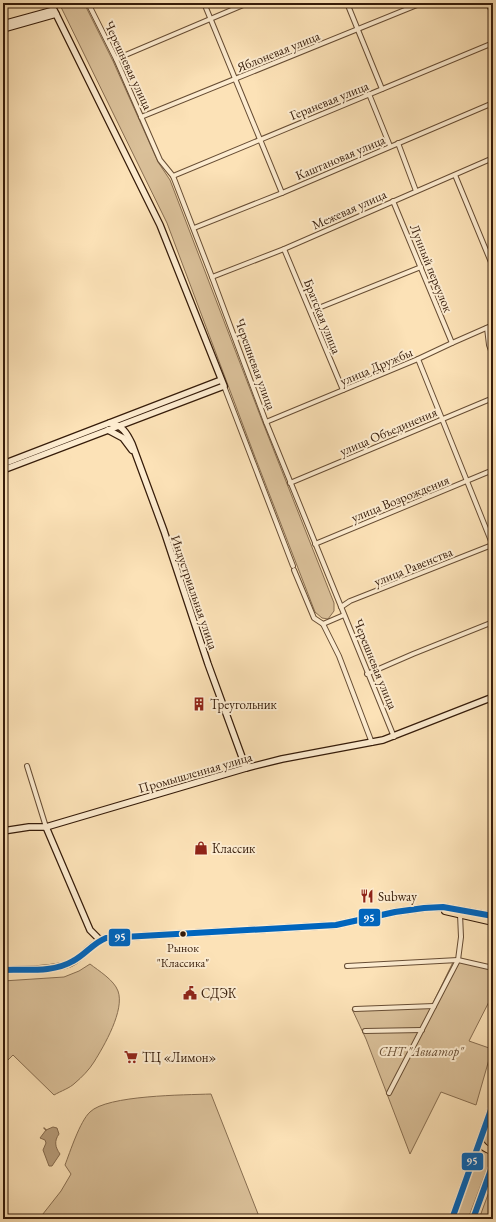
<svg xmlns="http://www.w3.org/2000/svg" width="496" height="1222" viewBox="0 0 496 1222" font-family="'EB Garamond',serif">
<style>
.green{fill:#dac099;stroke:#886e51}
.water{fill:#b89e7c;stroke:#846a4e}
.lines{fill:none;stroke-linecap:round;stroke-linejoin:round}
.stream{stroke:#846a4e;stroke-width:1.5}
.street-casing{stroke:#674d34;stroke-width:6}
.secondary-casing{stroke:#351b09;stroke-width:8}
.primary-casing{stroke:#351b09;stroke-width:8}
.street{stroke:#fdecd0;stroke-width:4}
.secondary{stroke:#fdecd0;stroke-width:5.5}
.primary{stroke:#fce2b7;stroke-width:6}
.bus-1-casing{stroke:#fdecd0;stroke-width:9}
.bus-1{stroke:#0065bd;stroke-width:6}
.bus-dot{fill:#351b09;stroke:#fdecd0;stroke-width:1.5}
.labels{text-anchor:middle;stroke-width:4;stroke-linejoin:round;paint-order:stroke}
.bus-label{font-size:12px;fill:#351b09;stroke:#fdecd0}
.street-label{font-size:13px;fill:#351b09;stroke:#fdecd0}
.poi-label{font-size:13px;fill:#351b09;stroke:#fdecd0;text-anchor:start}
.park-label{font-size:13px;font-style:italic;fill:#674d34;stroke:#fdecd0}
.line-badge{stroke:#fdecd0;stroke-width:1.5}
.badge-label{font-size:11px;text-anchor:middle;font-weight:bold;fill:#fff}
</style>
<rect width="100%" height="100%" fill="#fce2b7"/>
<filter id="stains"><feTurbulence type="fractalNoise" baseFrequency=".005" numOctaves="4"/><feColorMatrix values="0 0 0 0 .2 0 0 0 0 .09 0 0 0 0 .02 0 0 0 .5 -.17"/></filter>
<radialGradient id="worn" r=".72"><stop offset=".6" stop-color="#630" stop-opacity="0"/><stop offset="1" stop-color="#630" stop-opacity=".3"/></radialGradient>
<g class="green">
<polygon points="59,3 84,3 113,61 158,162 170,180 263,423 334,603 334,611 328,619 322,618 315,612 255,457 167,223"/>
<polygon points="455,958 493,966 493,994 469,1041 492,1049 476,1105 441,1092 410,1154 366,1039 352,1009 432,1005"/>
<path d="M90,964C99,971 114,980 118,991C125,1010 104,1046 94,1062C89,1070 82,1077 75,1083C70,1088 61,1091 54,1095L13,1055L3,1065V981L64,977L79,971Z"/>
<path d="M211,1094L260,1219H39L61,1191L71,1174L65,1165C70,1152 80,1121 90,1112C107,1095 185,1095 211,1094Z"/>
<polygon points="493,1114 493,1153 468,1219 455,1219"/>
<polygon points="493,1181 493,1219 479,1219"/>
</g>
<path class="water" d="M53,1127L57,1128L59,1134C54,1141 55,1147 60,1154L52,1166H49L43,1150L46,1143L45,1140L40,1138L46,1130Z"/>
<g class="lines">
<polyline class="stream" points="44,1128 46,1130"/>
<g class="street-casing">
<g id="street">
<polyline points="51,3 54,10"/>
<polyline points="88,3 116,59 160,160 173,176 212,277 266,422 394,737"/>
<polyline points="204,3 282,193"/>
<polyline points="347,3 382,89"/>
<polyline points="488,3 493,14"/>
<polyline points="116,59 248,3"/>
<polyline points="369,94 390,146"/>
<polyline points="141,117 422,3"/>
<polyline points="398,143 416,191"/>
<polyline points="455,175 493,267"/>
<polyline points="173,176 493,43"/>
<polyline points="393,201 452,343"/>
<polyline points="194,228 282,193 493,103"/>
<polyline points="284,249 343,390"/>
<polyline points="212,277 284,249 493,158"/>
<polyline points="311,311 421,267"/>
<polyline points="487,328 489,345 493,356"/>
<polyline points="418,359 493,546"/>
<polyline points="224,386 293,566"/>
<polyline points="266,422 418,359 452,343 493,325"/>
<polyline points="290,483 493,398"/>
<polyline points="315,544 493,470"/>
<polyline points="294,570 314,618 323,624 339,656 372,743"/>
<polyline points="341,607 350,601 492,545"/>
<polyline points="323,624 344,615"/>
<polyline points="367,674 413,654 493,622"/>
<polyline points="27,766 46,827"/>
<polyline points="347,966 458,960 493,968"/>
<polyline points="355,1009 434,1006"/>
<polyline points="365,1031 422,1030"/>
<polyline points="389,1093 458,960 461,937 460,914"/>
</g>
</g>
<g class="secondary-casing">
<g id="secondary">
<polyline points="3,24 54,10 160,225 224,386 3,470"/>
<polyline points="3,29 56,14"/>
<path d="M110,423C122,425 127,433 132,444L164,531L208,664L246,768"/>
<polyline points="108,430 123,438 132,450"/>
<polyline points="3,464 221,380"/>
<polyline points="46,827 90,930 100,940"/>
<polyline points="3,831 29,827 46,827 246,768 282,759 383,740 493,697"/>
</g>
</g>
<g class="primary-casing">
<g id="primary">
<polyline points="445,911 493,922"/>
<path d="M3,970C21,969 60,971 74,961C86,954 93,942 106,938L336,925L395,912L424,908L443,907L493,916"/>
<path d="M480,1141C482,1147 487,1150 493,1151"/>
<polyline points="452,1219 493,1104"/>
<polyline points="473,1219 493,1164"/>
</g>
</g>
<use href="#street" class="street"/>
<use href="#secondary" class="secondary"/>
<use href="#primary" class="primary"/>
<g class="bus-1-casing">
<g id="bus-1">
<path d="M3,970C25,969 53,973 73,961C85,955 93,943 106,938L336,925L395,912L424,908L443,907L493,916"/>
<polyline points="452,1219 493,1104"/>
<polyline points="473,1219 493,1164"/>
</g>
</g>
<use href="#bus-1" class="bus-1"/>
</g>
<defs>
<g id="building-bare" transform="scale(1.08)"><path d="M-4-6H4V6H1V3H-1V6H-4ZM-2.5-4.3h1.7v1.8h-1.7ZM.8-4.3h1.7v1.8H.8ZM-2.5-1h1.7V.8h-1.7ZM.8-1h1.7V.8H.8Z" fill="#8f2418" stroke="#fdecd0" stroke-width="2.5" paint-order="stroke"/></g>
<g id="shop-bare" transform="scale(1.08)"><path d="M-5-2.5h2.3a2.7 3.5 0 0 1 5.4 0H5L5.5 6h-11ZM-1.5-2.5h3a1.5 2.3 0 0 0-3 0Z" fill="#8f2418" stroke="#fdecd0" stroke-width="2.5" paint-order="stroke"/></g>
<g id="restaurant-bare" transform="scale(1.08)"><path d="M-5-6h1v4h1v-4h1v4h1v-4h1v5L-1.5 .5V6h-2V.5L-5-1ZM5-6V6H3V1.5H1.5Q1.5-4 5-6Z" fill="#8f2418" stroke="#fdecd0" stroke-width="2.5" paint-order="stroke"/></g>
<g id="civic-bare" transform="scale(1.08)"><path d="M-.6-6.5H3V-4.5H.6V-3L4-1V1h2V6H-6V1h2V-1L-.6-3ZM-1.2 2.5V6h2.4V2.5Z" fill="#8f2418" stroke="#fdecd0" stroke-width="2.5" paint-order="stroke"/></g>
<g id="supermarket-bare" transform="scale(1.08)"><path d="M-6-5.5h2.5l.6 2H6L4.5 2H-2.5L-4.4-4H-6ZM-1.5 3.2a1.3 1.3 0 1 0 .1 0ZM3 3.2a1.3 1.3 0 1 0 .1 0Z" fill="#8f2418" stroke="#fdecd0" stroke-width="2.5" paint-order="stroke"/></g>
</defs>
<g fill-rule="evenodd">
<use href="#building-bare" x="199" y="704"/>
<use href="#shop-bare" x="201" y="848"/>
<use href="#restaurant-bare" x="367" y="896"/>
<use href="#civic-bare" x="190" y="993"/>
<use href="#supermarket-bare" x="131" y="1057"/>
</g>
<circle class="bus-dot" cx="183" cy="934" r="3.5"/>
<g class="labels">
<g class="bus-label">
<text x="183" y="952">Рынок<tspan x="183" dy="15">"Классика"</tspan></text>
</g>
<g class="street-label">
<text transform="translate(278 51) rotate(-22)" y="5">Яблоневая улица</text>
<text transform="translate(129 65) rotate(65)" y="5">Черешневая улица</text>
<text transform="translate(329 100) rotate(-22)" y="5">Гераневая улица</text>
<text transform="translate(340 157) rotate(-23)" y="5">Каштановая улица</text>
<text transform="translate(349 209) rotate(-24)" y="5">Межевая улица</text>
<text transform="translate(432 268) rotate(68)" y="5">Лунный переулок</text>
<text transform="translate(323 316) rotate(68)" y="5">Братская улица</text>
<text transform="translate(256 364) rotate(70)" y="5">Черешневая улица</text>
<text transform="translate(376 366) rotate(-23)" y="5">улица Дружбы</text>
<text transform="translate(388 431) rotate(-23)" y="5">улица Объединения</text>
<text transform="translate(400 498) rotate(-22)" y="5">улица Возрождения</text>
<text transform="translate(413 566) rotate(-22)" y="5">улица Равенства</text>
<text transform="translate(195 592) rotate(71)" y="5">Индустриальная улица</text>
<text transform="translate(376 664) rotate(68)" y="5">Черешневая улица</text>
<text transform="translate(195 772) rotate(-16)" y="5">Промышленная улица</text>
</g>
<g class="poi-label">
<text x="210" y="709">Треугольник</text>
<text x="212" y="853">Классик</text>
<text x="378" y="901">Subway</text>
<text x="201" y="998">СДЭК</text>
<text x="142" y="1062">ТЦ «Лимон»</text>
</g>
<g class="park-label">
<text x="421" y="1056">СНТ "Авиатор"</text>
</g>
</g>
<g class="line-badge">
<rect x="358" y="908" width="23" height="19" rx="4" fill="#0065bd"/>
<rect x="108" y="928" width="23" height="19" rx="4" fill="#0065bd"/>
<rect x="461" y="1152" width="23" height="19" rx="4" fill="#0065bd"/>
</g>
<g class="badge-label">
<text x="369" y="922">95</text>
<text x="120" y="941">95</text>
<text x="472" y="1165">95</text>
</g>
<rect width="496" height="1222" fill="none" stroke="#fce2b7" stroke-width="16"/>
<rect x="4" y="4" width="488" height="1214" fill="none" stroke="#351b09" stroke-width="2"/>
<rect x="8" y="8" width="480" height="1206" fill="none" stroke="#351b09"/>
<rect width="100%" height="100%" filter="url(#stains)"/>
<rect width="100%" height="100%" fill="url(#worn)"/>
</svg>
